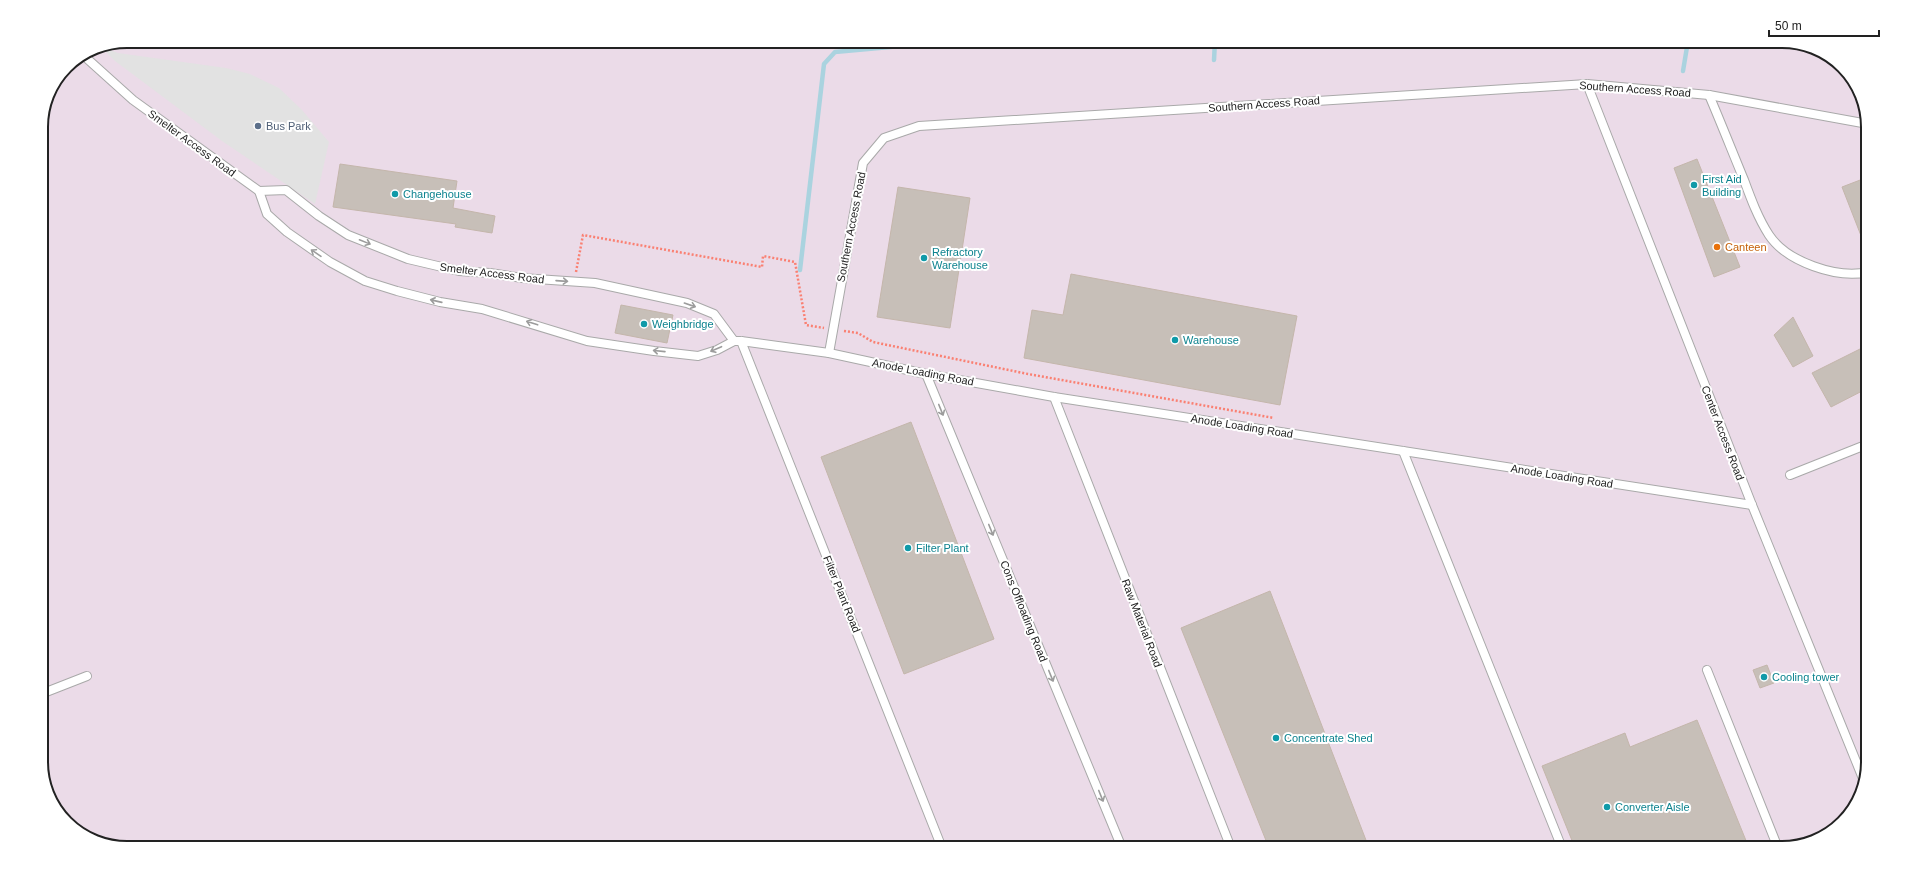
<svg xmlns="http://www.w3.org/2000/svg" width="1909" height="889" viewBox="0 0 1909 889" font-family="Helvetica,sans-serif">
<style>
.industrial{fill:#ebdbe8}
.parking{fill:#e2e2e2}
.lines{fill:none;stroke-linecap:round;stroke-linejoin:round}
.stream{stroke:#aad3df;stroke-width:4.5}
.building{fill:#c7bfb8;stroke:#c4b6ab}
.lane-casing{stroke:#a9a9a9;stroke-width:10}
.path{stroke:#fa8072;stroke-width:2.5;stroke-dasharray:2 2;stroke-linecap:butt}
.lane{stroke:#fff;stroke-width:8}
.oneway{stroke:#9c9c9c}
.service-dot{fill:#5c6f8a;stroke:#fff;stroke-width:1.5}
.culture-dot{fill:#0f9aa8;stroke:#fff;stroke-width:1.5}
.food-dot{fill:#e8710a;stroke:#fff;stroke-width:1.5}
.labels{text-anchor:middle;stroke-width:4;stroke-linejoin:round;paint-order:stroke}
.street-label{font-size:11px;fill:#222;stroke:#fff}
.service-label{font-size:11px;fill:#4e5e75;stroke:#fff;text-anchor:start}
.culture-label{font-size:11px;fill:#0d838f;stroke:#fff;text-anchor:start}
.food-label{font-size:11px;fill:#c56008;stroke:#fff;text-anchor:start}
.rim{fill:none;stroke:#222;stroke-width:2}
</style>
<rect width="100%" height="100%" fill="#f2efe9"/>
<polygon class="industrial" points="127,41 1782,41 1815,48 1853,79 1868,122 1868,762 1861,795 1829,834 1782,848 127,848 94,841 56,810 41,768 41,122 48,94 66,66 94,47"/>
<polygon class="parking" points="100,46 118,53 226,68 250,74 279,88 302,110 329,142 315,204 222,141 115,61"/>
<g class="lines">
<g class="stream">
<polyline points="1543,41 1543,45"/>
<polyline points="1778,41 1820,52"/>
<polyline points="1214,60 1215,41"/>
<polyline points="1683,71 1688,41"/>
<polyline points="800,270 824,64 835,52 956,41"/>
</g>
</g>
<g class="building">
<polygon points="1697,159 1740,267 1714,277 1674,168"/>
<polygon points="340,164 457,181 453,208 495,216 492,233 455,227 456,224 333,207"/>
<polygon points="1868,177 1868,251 1867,251 1842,187"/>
<polygon points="898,187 970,198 950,328 877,317"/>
<polygon points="1071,274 1297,316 1280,405 1024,358 1032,310 1063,315"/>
<polygon points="621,305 673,315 667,343 615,333"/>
<polygon points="1793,317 1813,356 1793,367 1774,335"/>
<polygon points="1868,345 1868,388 1831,407 1812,373"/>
<polygon points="911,422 994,639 904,674 821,457"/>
<polygon points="1270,591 1369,848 1269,848 1181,628"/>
<polygon points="1767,665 1774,683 1760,688 1753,670"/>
<polygon points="1697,720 1749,848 1575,848 1542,766 1625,733 1630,747"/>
</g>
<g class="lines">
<g class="lane-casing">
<g id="lane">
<polyline points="83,55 133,100 259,191 286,190 319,216 348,235 408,259 459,271 490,273 522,278 595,283 687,303 714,314 734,341"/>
<polyline points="1587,84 1752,505 1864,781"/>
<path d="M1709,95C1721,123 1732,151 1744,180C1751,199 1758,218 1769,235C1787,262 1837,279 1868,272"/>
<polyline points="259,191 267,214 287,232 330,262 365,281 397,291 440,302 482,309 587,341 654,351 698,356 717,350 734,341 741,341 829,353 926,374 1054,397 1752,505"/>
<polyline points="741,341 942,848"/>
<polyline points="829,353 863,163 884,138 919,126 1587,84 1709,95 1868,124"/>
<polyline points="926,374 1122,848"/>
<polyline points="1054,397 1231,848"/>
<polyline points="1403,451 1562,848"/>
<polyline points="1790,475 1868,444"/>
<polyline points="1707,670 1778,848"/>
<polyline points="41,694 87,676"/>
</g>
</g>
<g class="path">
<polyline points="576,272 583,235 762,267 763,256 795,262 806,325 824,328"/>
<polyline points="844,331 858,333 873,342 1028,374 1274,418"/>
</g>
<use href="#lane" class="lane"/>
</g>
<defs><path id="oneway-shaft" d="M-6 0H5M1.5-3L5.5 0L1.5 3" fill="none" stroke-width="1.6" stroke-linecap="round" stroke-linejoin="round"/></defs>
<g class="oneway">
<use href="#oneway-shaft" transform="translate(365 242) rotate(22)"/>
<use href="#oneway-shaft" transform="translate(316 253) rotate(-146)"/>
<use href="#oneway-shaft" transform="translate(562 281) rotate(4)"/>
<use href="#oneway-shaft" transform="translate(436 301) rotate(-167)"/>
<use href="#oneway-shaft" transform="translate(690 305) rotate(19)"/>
<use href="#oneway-shaft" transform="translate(532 323) rotate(-162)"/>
<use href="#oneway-shaft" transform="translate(716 349) rotate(157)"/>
<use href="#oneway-shaft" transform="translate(659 351) rotate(-174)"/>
<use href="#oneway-shaft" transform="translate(941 410) rotate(68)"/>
<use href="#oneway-shaft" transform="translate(991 530) rotate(68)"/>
<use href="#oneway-shaft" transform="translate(1051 676) rotate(68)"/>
<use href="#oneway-shaft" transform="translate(1101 796) rotate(68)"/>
</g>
<circle class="service-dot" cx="258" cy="126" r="4"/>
<g class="culture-dot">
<circle cx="1694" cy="185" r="4"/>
<circle cx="395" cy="194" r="4"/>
<circle cx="924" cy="258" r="4"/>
<circle cx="644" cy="324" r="4"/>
<circle cx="1175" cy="340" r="4"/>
<circle cx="908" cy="548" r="4"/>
<circle cx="1764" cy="677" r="4"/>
<circle cx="1276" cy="738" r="4"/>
<circle cx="1607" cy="807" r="4"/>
</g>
<circle class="food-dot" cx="1717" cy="247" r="4"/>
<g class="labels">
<g class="street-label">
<text transform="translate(1635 89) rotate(4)" y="4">Southern Access Road</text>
<text transform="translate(1264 104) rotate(-4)" y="4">Southern Access Road</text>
<text transform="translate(192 143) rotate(36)" y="4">Smelter Access Road</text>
<text transform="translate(851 227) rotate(-79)" y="4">Southern Access Road</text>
<text transform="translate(492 273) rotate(7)" y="4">Smelter Access Road</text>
<text transform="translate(923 372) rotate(11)" y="4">Anode Loading Road</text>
<text transform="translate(1242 426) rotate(9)" y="4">Anode Loading Road</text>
<text transform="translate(1723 433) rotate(69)" y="4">Center Access Road</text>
<text transform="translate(1562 476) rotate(9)" y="4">Anode Loading Road</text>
<text transform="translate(842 594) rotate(68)" y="4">Filter Plant Road</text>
<text transform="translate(1024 611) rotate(68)" y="4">Cons Offloading Road</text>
<text transform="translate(1142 623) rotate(69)" y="4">Raw Material Road</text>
</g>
<g class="service-label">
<text x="266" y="130">Bus Park</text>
</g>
<g class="culture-label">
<text x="1702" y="183">First Aid<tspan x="1702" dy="13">Building</tspan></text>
<text x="403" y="198">Changehouse</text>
<text x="932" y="256">Refractory<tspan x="932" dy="13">Warehouse</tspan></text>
<text x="652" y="328">Weighbridge</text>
<text x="1183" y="344">Warehouse</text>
<text x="916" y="552">Filter Plant</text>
<text x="1772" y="681">Cooling tower</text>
<text x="1284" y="742">Concentrate Shed</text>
<text x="1615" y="811">Converter Aisle</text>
</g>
<g class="food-label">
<text x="1725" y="251">Canteen</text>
</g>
</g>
<path d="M0 0H1909V889H0ZM127 48H1782A79 79 0 0 1 1861 127V762A79 79 0 0 1 1782 841H127A79 79 0 0 1 48 762V127A79 79 0 0 1 127 48Z" fill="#fff" fill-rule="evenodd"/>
<path class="rim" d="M127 48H1782A79 79 0 0 1 1861 127V762A79 79 0 0 1 1782 841H127A79 79 0 0 1 48 762V127A79 79 0 0 1 127 48Z"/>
<path d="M1769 30v6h110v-6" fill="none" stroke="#222222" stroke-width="2"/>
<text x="1775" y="30" font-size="12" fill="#222222" stroke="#ffffff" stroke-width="3" paint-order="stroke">50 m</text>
</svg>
